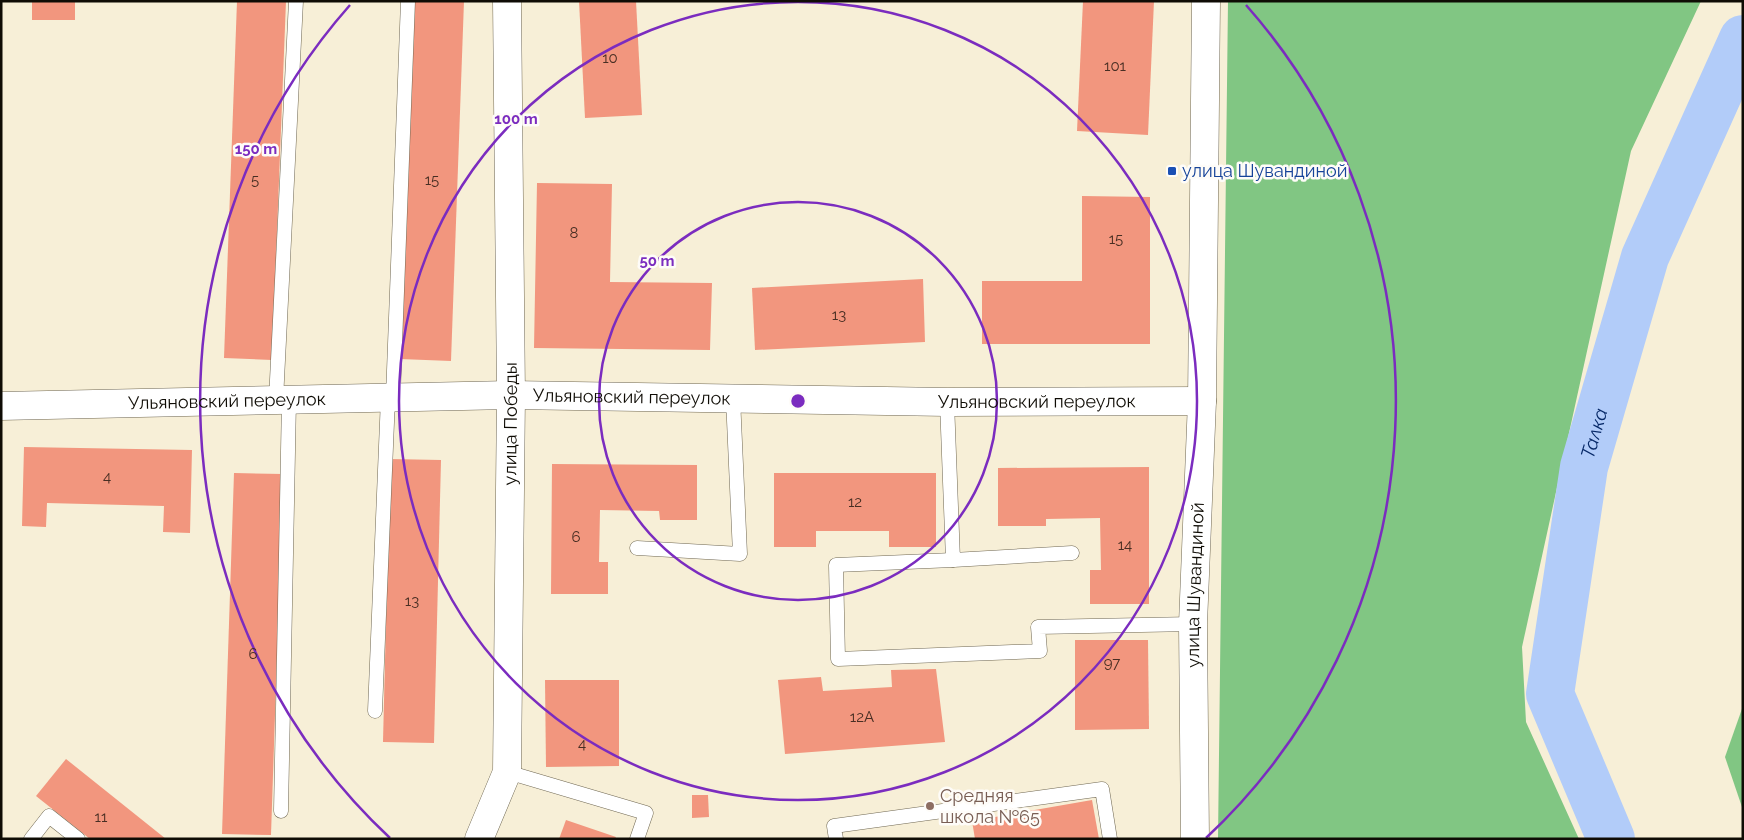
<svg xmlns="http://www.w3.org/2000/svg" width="1744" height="840" viewBox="0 0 1744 840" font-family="Raleway,sans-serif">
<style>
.forest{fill:#81c683}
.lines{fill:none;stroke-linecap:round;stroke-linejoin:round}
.river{stroke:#b2ccf9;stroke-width:48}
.building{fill:#f2967e}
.lane-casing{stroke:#706853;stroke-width:15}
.street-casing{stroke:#706853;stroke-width:29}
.secondary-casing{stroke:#706853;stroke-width:29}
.lane{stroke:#fff;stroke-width:14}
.street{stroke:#fff;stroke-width:28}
.secondary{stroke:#fff;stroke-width:28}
.ring{fill:none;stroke:#7b2cbf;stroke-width:2.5}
.transit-dot{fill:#1a4fb4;stroke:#fefcf8;stroke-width:2}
.education-dot{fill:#8d6e63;stroke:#fefcf8;stroke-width:2}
.labels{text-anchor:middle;stroke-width:5;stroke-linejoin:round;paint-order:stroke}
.number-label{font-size:15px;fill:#482e23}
.transit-label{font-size:18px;fill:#164399;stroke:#fefcf8;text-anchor:start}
.street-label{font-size:18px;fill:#0f0c05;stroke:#fefcf8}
.education-label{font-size:18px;fill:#785e54;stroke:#fefcf8;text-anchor:start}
.water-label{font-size:19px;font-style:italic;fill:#072968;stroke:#fefcf8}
.centre{fill:#7b2cbf;stroke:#fefcf8;stroke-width:2.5}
.ring-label{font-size:15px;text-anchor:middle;font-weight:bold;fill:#7b2cbf;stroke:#fefcf8;stroke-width:5;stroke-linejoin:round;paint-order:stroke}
</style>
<rect width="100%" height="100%" fill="#f7efd7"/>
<g class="forest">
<polygon points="1228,1 1701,1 1631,151 1522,647 1526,722 1579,839 1218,839"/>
<polygon points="1743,706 1743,810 1725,757"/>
</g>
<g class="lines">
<path class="river" id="s1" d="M1611,839L1550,694L1584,467L1645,257L1743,39"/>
</g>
<g class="building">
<rect x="32" y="1" width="43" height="19"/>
<polygon points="237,1 286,1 272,360 224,358"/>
<polygon points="414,1 464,1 451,361 400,359"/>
<polygon points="579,1 636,1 642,115 585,118"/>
<polygon points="1083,1 1154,1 1148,135 1077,131"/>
<polygon points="537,183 612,184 610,282 712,283 710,350 534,348"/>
<polygon points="1082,196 1150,197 1150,344 982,344 982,281 1082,281"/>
<polygon points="923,279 925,342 755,350 752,288"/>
<polygon points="24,447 192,450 190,533 163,532 164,506 47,503 46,527 22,526"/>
<polygon points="390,459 441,460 434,743 383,742"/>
<polygon points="552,464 697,465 697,520 660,520 659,511 600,510 599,562 608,562 608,594 551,594"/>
<polygon points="1149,467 1149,604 1090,604 1090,570 1101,570 1100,518 1046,519 1046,526 998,526 998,468"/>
<polygon points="234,473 283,474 271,835 222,834"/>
<polygon points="774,473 936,473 936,547 889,547 889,531 816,531 816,547 774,547"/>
<polygon points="1075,640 1148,640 1149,729 1075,730"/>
<polygon points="936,669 945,742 785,754 778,680 821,677 823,691 892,687 891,670"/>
<polygon points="545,680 619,680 619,766 546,767"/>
<polygon points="66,759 166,839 90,839 36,796"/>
<polygon points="692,795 708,795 709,817 692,818"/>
<polygon points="1092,800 1099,839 975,839 972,821"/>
<polygon points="566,820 616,837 615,839 559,839"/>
</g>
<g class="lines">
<g class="lane-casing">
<g id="lane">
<polyline points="393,397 408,1"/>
<polyline points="276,400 296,1"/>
<polyline points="947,402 953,560 1072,553"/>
<polyline points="637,548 740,554 733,398"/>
<polyline points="953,560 836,565 838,659 1040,651 1038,627 1193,624"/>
<polyline points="375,711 388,398"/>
<polyline points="507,772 646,813 637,839"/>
<polyline points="281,811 289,400"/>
<polyline points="31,839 49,816 78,839"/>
<polyline points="836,839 834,826 1102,789 1110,839"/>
</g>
</g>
<g class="street-casing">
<g id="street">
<path id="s2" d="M1,406L511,395L947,402L1202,401"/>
<path id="s3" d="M1195,839L1193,624L1202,401L1206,1"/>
</g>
</g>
<g class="secondary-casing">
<g id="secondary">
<path id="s4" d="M479,839L507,772L511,395L507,1"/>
</g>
</g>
<use href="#lane" class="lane"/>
<use href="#street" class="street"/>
<use href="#secondary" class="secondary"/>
</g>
<g class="ring">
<circle cx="798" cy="401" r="199"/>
<circle cx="798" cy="401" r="399"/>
<path d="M390 838A598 598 0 0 1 350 5M1246 5A598 598 0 0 1 1206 838"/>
</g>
<rect class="transit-dot" x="1167" y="166" width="10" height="10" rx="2.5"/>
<circle class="education-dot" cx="930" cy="806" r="5"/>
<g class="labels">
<g class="number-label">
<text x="610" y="63">10</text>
<text x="1115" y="71">101</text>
<text x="255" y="185">5</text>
<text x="432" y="185">15</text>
<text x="574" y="238">8</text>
<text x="1116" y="244">15</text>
<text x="839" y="320">13</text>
<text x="107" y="482">4</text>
<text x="855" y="507">12</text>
<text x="576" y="542">6</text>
<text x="1125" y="550">14</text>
<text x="412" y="606">13</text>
<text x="253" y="659">6</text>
<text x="1112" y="668">97</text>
<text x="862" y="722">12А</text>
<text x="582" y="749">4</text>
<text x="101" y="822">11</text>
</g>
<g class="transit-label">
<text x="1182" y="177">улица Шувандиной</text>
</g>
<g class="street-label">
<text dy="6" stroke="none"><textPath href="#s2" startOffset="631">Ульяновский переулок</textPath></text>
<text dy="6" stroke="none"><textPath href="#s2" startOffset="226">Ульяновский переулок</textPath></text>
<text dy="6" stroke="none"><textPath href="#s2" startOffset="1036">Ульяновский переулок</textPath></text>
<text dy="6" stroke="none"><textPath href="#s4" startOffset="421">улица Победы</textPath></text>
<text dy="6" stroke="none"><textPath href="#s3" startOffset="254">улица Шувандиной</textPath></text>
</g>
<g class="education-label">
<text x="940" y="802">Средняя<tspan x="940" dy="21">школа №65</tspan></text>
</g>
<g class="water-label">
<text dy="7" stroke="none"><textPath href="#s1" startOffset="422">Талка</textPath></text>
</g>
</g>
<circle cx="798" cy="401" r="8" class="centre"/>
<g class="ring-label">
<text x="516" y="124">100 m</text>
<text x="256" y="154">150 m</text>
<text x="657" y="266">50 m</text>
</g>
<rect width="1744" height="840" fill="none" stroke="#0f0c05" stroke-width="5"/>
</svg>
